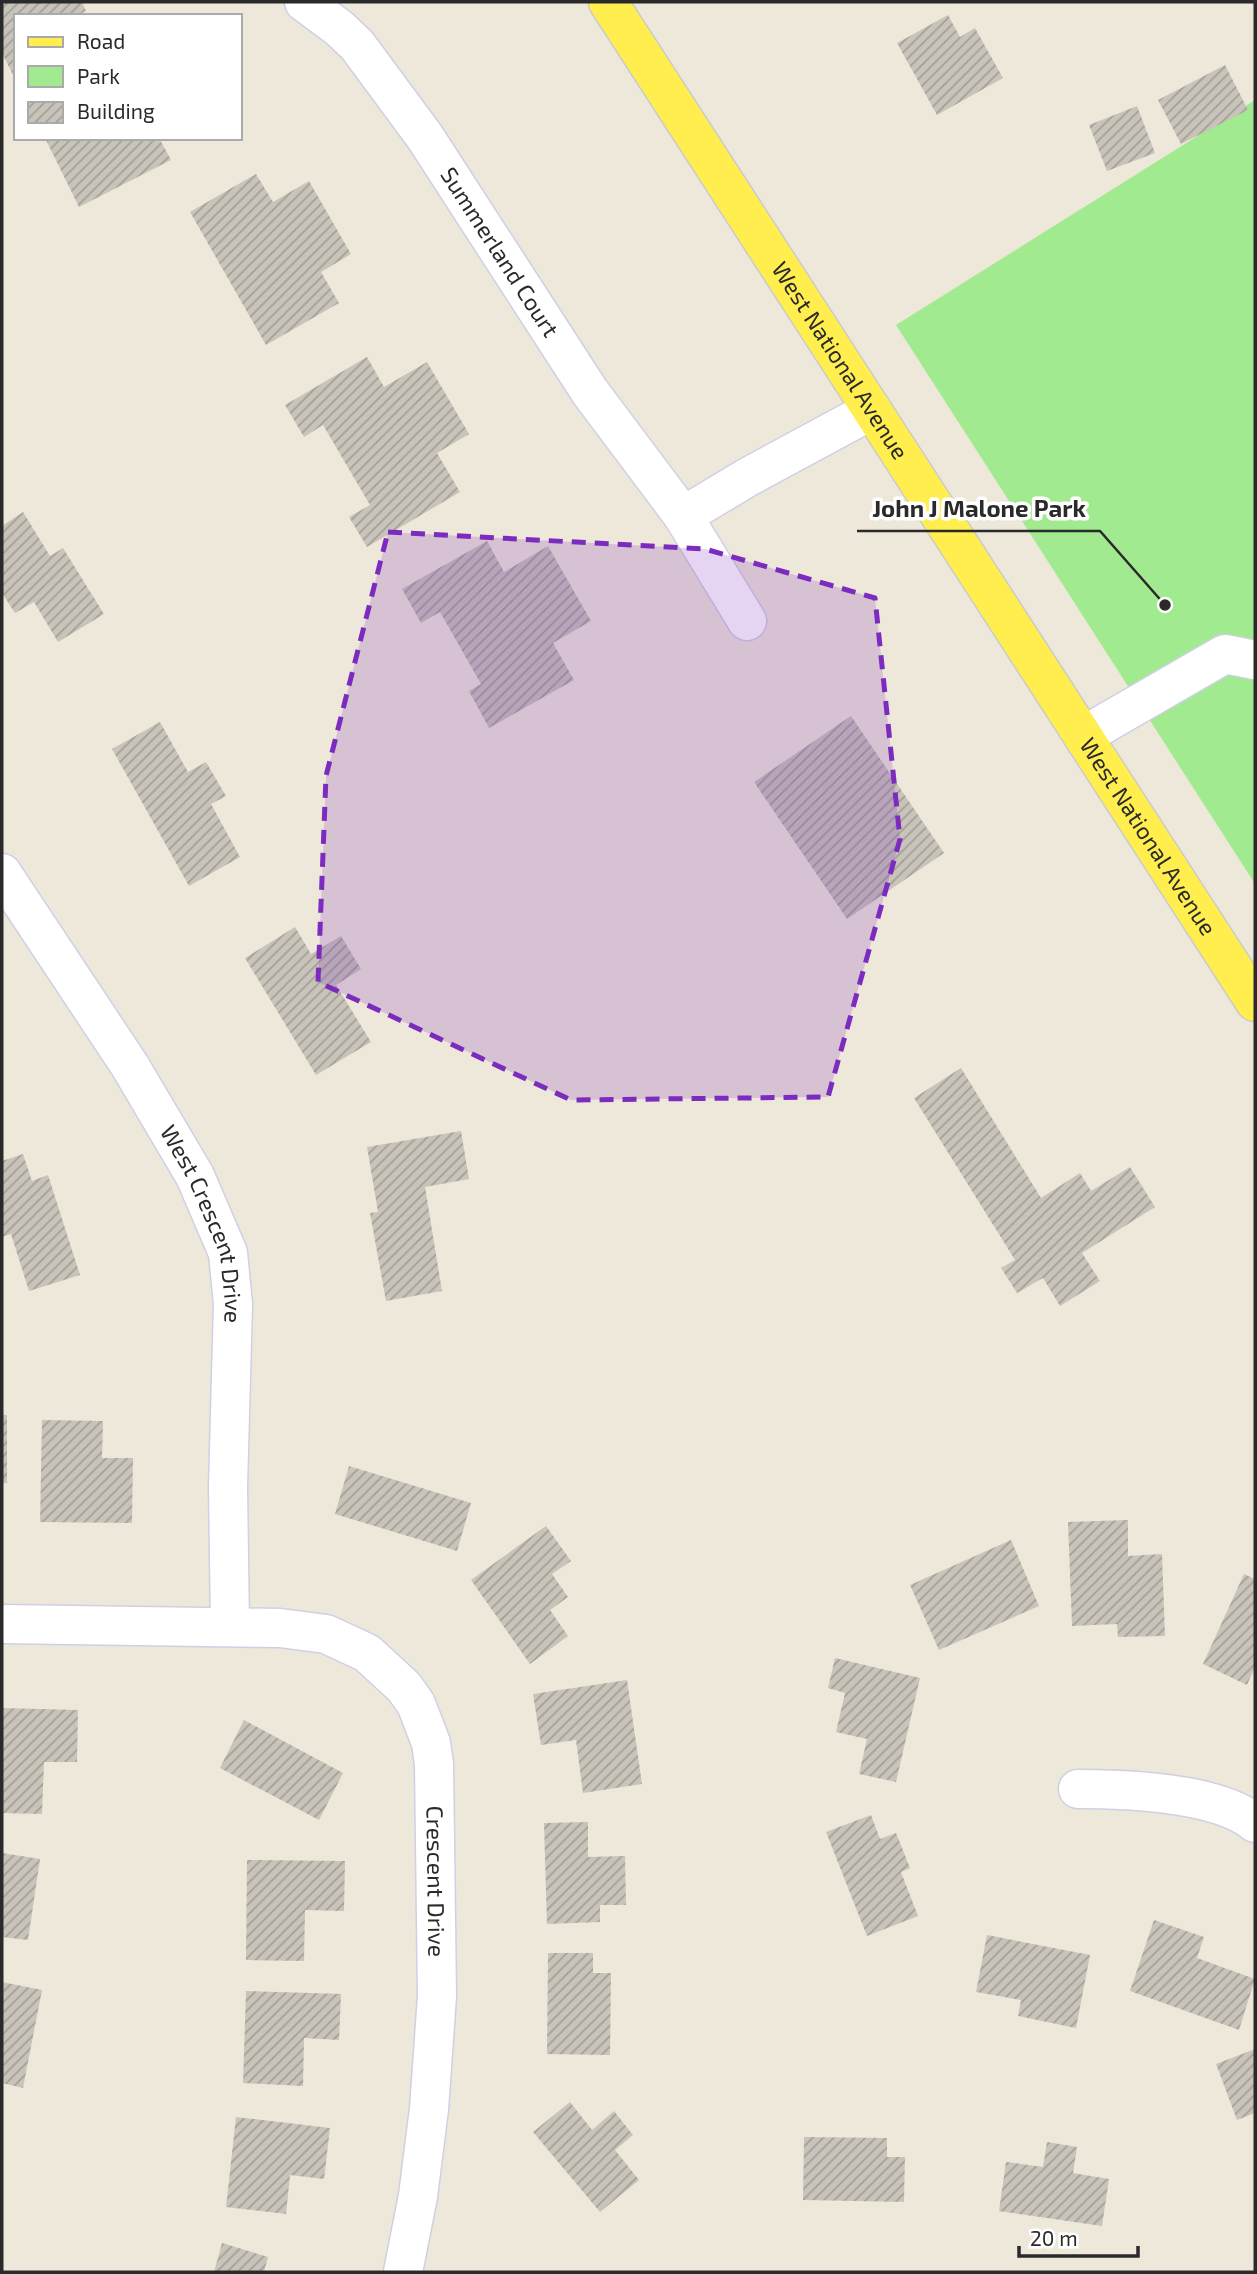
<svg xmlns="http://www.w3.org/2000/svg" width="1257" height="2274" viewBox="0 0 1257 2274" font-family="'Exo 2',sans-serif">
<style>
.green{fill:#a2ea90}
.building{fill:url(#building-hatch)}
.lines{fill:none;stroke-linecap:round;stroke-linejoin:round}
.minor-casing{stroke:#cfd0e4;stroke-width:41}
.major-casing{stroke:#ccc;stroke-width:41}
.minor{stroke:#fff;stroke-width:38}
.major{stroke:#ffee4d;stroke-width:38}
.marked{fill:#7b2cbf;fill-opacity:0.2;stroke:#7b2cbf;stroke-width:5;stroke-dasharray:14 9;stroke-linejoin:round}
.labels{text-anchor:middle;stroke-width:7;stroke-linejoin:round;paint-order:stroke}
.street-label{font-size:23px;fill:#2a2a2a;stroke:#fff}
.leader{fill:none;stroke:#2a2a2a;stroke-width:2.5}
.callout-dot{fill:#2a2a2a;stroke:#fff;stroke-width:2.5}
.callout-label{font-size:24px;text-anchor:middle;font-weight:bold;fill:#2a2a2a;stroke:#fff;stroke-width:7;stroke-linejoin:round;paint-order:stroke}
</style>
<defs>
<pattern id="building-hatch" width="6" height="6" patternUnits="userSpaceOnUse" patternTransform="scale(1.75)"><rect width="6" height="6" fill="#c9c4ba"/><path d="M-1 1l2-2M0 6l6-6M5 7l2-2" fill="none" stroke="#a39f97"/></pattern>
</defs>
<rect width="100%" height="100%" fill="#eee8da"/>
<polygon class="green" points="1255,100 1255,884 896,325"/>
<g class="building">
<polygon points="2,2 82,2 86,11 76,16 16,16 16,81 2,53"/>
<polygon points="948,15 960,37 975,28 1003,78 937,115 897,43"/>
<polygon points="1225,65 1248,110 1181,144 1158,100"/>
<polygon points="1137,106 1155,153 1107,171 1089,125"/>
<polygon points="45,138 159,138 171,160 79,207"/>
<polygon points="256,174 273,202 309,181 351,254 321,272 339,303 266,345 190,212"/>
<polygon points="367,357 384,387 427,362 469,434 437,453 460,492 367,547 349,517 370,505 323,425 304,437 285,405"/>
<polygon points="23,512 50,556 63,548 104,614 58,642 34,602 15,613 2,593 2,526"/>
<polygon points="487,541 504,572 548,546 591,621 553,643 574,680 489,728 469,691 481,684 440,612 421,623 402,589"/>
<polygon points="851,716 944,853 847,919 754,782"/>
<polygon points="160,722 188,772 206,762 226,796 211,804 240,857 189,886 112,749"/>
<polygon points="295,927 311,954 341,936 361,969 336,985 371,1042 316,1075 245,958"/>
<polygon points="961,1068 1041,1198 1080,1173 1091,1191 1130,1167 1155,1207 1082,1253 1100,1281 1060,1306 1043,1278 1017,1293 1001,1268 1015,1260 914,1098"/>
<polygon points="461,1131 469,1179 425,1187 442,1291 386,1301 370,1213 378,1212 367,1147"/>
<polygon points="23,1154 32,1181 48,1175 80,1275 29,1291 11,1234 2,1237 2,1161"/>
<rect x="2" y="1415" width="5" height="68"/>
<polygon points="42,1420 103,1421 102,1458 133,1458 132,1523 40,1522"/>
<polygon points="349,1466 471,1503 457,1551 335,1514"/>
<polygon points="1128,1520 1128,1556 1162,1554 1165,1636 1118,1637 1117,1624 1072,1626 1068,1522"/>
<polygon points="546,1526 571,1561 552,1574 568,1597 550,1610 568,1636 530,1664 471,1580"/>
<polygon points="1011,1540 1039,1606 939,1650 910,1585"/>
<polygon points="1244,1574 1255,1579 1255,1667 1247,1685 1203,1664"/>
<polygon points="835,1658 920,1678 896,1782 859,1774 867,1739 836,1732 845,1693 828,1688"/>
<polygon points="627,1680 642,1784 583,1793 576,1740 541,1745 533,1694"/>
<polygon points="2,1708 78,1710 77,1762 44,1762 42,1814 2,1813"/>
<polygon points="244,1720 343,1773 319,1820 220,1768"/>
<polygon points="871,1815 880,1839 896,1833 910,1868 901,1872 918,1916 867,1936 826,1832"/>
<polygon points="588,1822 588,1857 625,1856 626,1905 600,1905 600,1922 547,1924 544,1823"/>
<polygon points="2,1853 40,1859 28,1940 2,1937"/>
<polygon points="247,1860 345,1861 344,1911 305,1910 304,1961 246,1960"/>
<polygon points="1154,1920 1204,1937 1197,1958 1255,1979 1239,2030 1130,1991"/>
<polygon points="987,1935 1090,1955 1076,2028 1018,2016 1021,2000 976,1992"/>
<polygon points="548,1953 593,1953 593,1973 611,1973 610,2055 547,2054"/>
<polygon points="2,1982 42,1990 23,2088 2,2083"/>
<polygon points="246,1991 341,1994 339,2040 304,2038 303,2086 243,2083"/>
<polygon points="1255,2049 1255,2113 1237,2120 1216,2064"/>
<polygon points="570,2102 592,2130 614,2111 633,2135 615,2150 639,2180 600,2212 533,2132"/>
<polygon points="236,2117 330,2128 324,2179 290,2175 286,2214 226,2207"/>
<polygon points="804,2137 887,2138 887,2157 905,2157 904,2202 803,2200"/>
<polygon points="1047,2142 1077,2147 1073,2173 1109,2179 1102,2226 999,2211 1006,2162 1043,2167"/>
<polygon points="222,2243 268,2257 264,2272 214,2272"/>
</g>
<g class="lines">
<g class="minor-casing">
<g id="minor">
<path id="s1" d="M304,2L339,28L357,45L425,137L590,392L683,516L747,621"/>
<polyline points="683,516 748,477 872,410"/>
<polyline points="1083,736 1225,654 1255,660"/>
<path id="s2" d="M2,873L130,1066L195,1176L228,1253L233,1304L228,1487L230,1626"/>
<path id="s3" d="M2,1624L280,1628L326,1634L367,1653L404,1687L416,1704L431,1743L434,1764L437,1996L429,2109L418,2196L403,2272"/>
<path d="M1078,1789C1125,1789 1218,1792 1255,1823"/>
</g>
</g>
<g class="major-casing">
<g id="major">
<path id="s4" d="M608,2L1255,1002"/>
</g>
</g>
<use href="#minor" class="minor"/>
<use href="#major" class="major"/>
</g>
<path class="marked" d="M388,532L705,549L875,598L900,839L828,1097L571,1100L318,982L326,776Z"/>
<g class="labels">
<g class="street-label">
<text dy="8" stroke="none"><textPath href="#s1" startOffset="320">Summerland Court</textPath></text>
<text dy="8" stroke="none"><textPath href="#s4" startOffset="427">West National Avenue</textPath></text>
<text dy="8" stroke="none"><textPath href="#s4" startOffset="994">West National Avenue</textPath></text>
<text dy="8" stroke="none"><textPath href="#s2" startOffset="408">West Crescent Drive</textPath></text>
<text dy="8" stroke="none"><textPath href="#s3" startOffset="621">Crescent Drive</textPath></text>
</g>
</g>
<path class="leader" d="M1165 605L1100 531H857"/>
<circle class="callout-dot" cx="1165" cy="605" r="7"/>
<g class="callout-label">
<text x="979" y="517">John J Malone Park</text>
</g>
<rect width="1257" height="2274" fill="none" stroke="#2a2a2a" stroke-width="7"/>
<rect x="14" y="14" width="228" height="126" fill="#ffffff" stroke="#aaaaaa" stroke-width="2"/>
<rect x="28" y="37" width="35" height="10" fill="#ffee4d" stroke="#aaaaaa" stroke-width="2"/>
<text x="77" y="49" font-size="21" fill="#2a2a2a">Road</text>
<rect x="28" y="66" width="35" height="21" fill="#a2ea90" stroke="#aaaaaa" stroke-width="2"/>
<text x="77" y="84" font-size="21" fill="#2a2a2a">Park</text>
<rect x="28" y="102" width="35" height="21" fill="url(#building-hatch)" stroke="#aaaaaa" stroke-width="2"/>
<text x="77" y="119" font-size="21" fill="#2a2a2a">Building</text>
<path d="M1019 2246v10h119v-10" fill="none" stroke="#2a2a2a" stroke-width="3.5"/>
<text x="1030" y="2246" font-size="21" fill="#2a2a2a" stroke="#ffffff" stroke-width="5" paint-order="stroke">20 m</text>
</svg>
